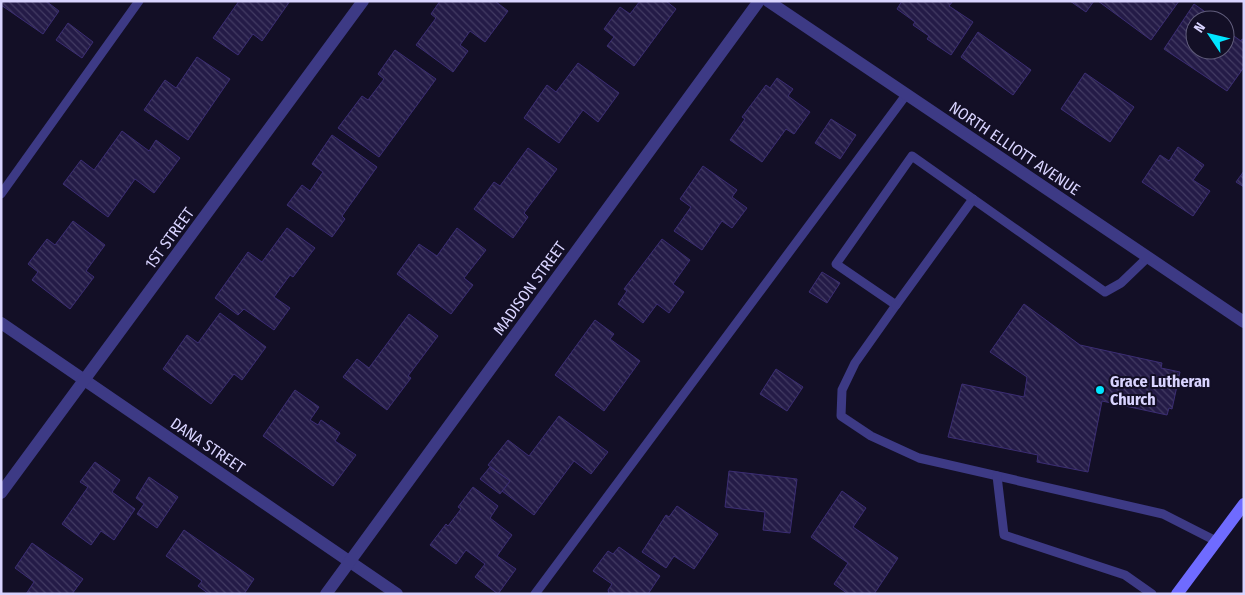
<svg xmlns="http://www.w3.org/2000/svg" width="1245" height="595" viewBox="0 0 1245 595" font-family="'Fira Sans Condensed',sans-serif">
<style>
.building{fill:url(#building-back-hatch);stroke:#3b2d73}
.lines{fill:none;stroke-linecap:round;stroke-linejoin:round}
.lane{stroke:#3d3a85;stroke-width:9}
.street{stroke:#3d3a85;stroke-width:12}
.secondary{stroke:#6f6bff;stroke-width:12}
.poi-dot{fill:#00e5ff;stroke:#130f26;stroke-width:2}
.labels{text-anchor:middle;stroke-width:4;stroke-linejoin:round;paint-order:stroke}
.street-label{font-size:16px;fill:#d9d4ff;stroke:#130f26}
.poi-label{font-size:16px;font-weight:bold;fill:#d9d4ff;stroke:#130f26;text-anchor:start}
</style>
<defs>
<pattern id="building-back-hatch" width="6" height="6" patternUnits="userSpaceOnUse" patternTransform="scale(1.25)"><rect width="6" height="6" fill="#241b47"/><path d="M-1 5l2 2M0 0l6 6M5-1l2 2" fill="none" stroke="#433b63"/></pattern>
</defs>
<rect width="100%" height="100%" fill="#130f26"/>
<g class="building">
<polygon points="1,1 46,1 59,11 43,34 1,5"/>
<polygon points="239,1 290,1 262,41 253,34 238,55 213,38"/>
<polygon points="440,1 495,1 508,11 485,42 470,31 460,45 468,51 453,72 416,45 436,18 431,14"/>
<polygon points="640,1 666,1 676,9 634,66 607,46 614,37 604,29 620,7 630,14"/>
<polygon points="902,1 953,1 949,6 973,22 951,55 927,39 929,36 913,25 915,22 897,9"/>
<polygon points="1070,1 1094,1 1086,12"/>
<polygon points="1098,1 1179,1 1151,40"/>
<polygon points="1194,4 1217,20 1195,20 1195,50 1225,50 1225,36 1228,32 1241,41 1242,39 1244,40 1244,67 1227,91 1164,49"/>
<polygon points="68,23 93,42 82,58 56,40"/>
<polygon points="978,32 1031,70 1013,95 961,57"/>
<polygon points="395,50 436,79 379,157 338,128 362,96 368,100 384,79 378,74"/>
<polygon points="197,57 230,79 188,140 144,110 165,80 176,88"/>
<polygon points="578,63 619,93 598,122 583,110 559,143 524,118 547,85 556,92"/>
<polygon points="1085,73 1134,107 1110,142 1061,109"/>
<polygon points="777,78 793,89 788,96 810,112 794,134 786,129 762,162 730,140 745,119 742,117 766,85 770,88"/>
<polygon points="831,119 856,135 840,159 815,143"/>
<polygon points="122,131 149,151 156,140 180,158 154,193 135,179 108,217 63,184 81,160 94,170"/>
<polygon points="332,135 377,167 342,216 345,219 332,237 287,205 302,185 310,191 323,172 312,164"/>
<polygon points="1178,147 1204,165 1193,180 1210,191 1193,216 1142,182 1160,155 1169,161"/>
<polygon points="528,148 557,169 524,213 528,217 513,238 474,209 494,182 500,186"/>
<polygon points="703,166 737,190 732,197 747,208 732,228 722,221 702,250 674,231 691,207 680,199"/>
<polygon points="1244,171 1244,187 1236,182"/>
<polygon points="73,221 105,245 86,271 94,277 70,309 32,280 38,272 28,264 47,239 55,245"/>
<polygon points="287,228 315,248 293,277 290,275 274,297 290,308 274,330 244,309 238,315 215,298 248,252 262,262"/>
<polygon points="457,228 486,250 464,278 473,285 451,314 397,274 419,244 437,256"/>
<polygon points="662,239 690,260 673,284 684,292 669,313 657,304 643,323 618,304 627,291 624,289"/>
<polygon points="822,272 840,283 827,303 809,292"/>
<polygon points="1024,304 1080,345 1162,363 1161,368 1180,372 1172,409 1169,408 1167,415 1102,401 1088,472 1037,462 1038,455 948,437 962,384 1024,397 1027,377 990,352"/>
<polygon points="220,313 266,347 242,380 234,374 211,404 163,369 187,335 198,343"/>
<polygon points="409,314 438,336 408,376 411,378 387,410 343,377 357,359 369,368"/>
<polygon points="595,320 614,334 610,339 640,361 604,411 555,375"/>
<polygon points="776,369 803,387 787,411 760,394"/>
<polygon points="295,390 319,407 310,420 318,425 321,420 340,433 335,441 356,455 333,486 263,436"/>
<polygon points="559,416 608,452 591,474 574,461 534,515 502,491 510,481 488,465 508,440 529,456"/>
<polygon points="95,462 120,480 112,492 135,509 114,540 101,531 91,545 62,524 88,487 80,482"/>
<polygon points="490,467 510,481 500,494 480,479"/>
<polygon points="729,471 797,479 790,533 763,530 765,512 725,507"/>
<polygon points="149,477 178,497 157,528 137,514 144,504 136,498"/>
<polygon points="473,487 498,506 490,518 512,535 497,556 516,569 498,594 475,577 485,564 466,550 456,564 430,545 446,524 448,526 461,509 458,507"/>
<polygon points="842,491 866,508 853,527 898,558 874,594 848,594 834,584 848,563 811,537"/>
<polygon points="677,506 718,534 694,569 674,556 666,568 642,552 666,515 669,517"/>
<polygon points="184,530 254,579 244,594 209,594 198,586 202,581 166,556"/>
<polygon points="32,543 83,579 72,594 26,594 34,582 15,568"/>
<polygon points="619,547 660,576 648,594 609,594 608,590 612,584 593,571 608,551 613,554"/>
</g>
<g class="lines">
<g class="lane">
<polyline points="1,194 139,1"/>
<polyline points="1148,257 1121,283 1105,292 912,156 836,264 896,305 855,363 842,390 841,416 871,436 919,458 1163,514 1216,541"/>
<polyline points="896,305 973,199"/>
<polyline points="997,476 1004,535 1125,575 1152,594"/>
<polyline points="535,594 906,95"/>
</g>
<g class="street">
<polyline points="768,1 1244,322"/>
<polyline points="1,323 397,594"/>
<polyline points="1,493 363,1"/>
<polyline points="326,594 759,1"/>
</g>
<polyline class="secondary" points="1177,594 1244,504"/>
</g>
<circle class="poi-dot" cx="1100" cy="390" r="5"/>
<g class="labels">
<g class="street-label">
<text transform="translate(1015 148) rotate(34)" y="6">NORTH ELLIOTT AVENUE</text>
<text transform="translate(169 238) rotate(-54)" y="6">1ST STREET</text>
<text transform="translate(529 288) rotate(-54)" y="6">MADISON STREET</text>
<text transform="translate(208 445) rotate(34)" y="6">DANA STREET</text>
</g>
<g class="poi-label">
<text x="1110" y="387">Grace Lutheran<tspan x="1110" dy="18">Church</tspan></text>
</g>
</g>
<rect width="1245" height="595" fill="none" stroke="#d9d4ff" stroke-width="5"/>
<g transform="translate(1210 35) rotate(305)"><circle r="24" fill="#130f26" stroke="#625e7d"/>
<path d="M0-4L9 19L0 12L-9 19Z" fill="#00e5ff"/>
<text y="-8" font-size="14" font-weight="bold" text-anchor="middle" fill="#d9d4ff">N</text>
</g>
</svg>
